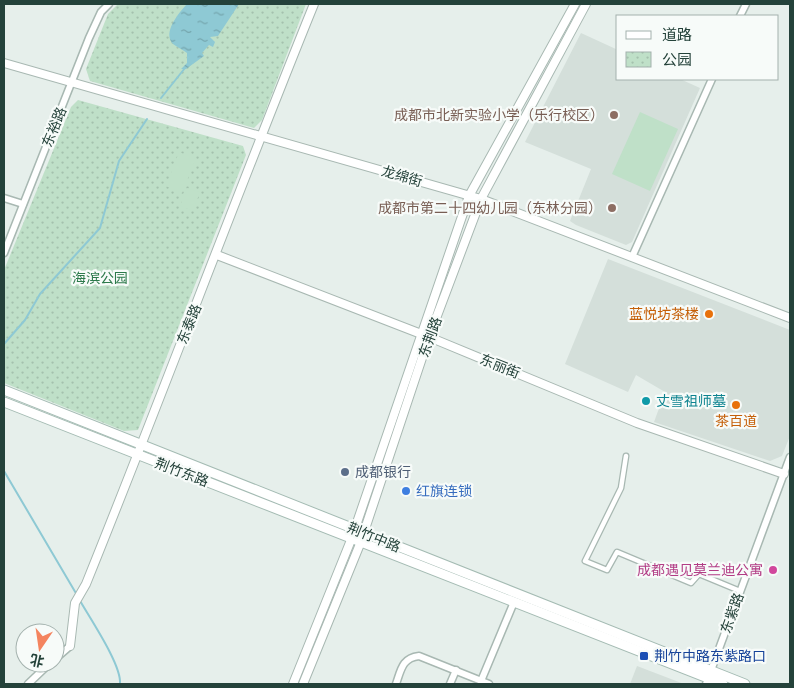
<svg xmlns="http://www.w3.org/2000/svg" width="794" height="688" viewBox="0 0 794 688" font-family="'PT Sans','Noto Sans SC',sans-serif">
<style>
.built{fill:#d4dfda}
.park{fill:url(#park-dots)}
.pitch{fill:#bfe0c8}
.water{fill:url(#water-ripples)}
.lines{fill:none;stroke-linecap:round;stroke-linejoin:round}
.stream{stroke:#8ec9d4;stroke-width:2}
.pedestrian-casing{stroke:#a8b8b2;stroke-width:7}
.minor-casing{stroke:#a8b8b2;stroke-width:9}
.tertiary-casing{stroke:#a8b8b2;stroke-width:10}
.secondary-casing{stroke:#a4bbb3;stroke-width:11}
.pedestrian{stroke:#fff;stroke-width:4.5}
.minor{stroke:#fff;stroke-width:6}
.tertiary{stroke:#fff;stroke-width:8}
.secondary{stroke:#fff;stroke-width:9}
.education-dot{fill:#8d6e63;stroke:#f7fbf9;stroke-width:2}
.food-dot{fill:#e8710a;stroke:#f7fbf9;stroke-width:2}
.culture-dot{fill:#0f9aa8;stroke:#f7fbf9;stroke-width:2}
.service-dot{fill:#5c6f8a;stroke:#f7fbf9;stroke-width:2}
.shop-dot{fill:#3f7fe0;stroke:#f7fbf9;stroke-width:2}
.hotel-dot{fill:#d1479c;stroke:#f7fbf9;stroke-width:2}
.transit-dot{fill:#1a4fb4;stroke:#f7fbf9;stroke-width:2}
.labels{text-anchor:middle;stroke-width:4.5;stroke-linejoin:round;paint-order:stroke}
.education-label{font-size:14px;fill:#785e54;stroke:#f7fbf9;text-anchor:end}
.street-label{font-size:14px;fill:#24423a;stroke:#f7fbf9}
.park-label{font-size:14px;fill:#2d7a4b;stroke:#f7fbf9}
.food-label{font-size:14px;fill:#c56008;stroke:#f7fbf9;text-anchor:end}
.culture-label{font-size:14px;fill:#0d838f;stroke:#f7fbf9;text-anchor:start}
.service-label{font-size:14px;fill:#4e5e75;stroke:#f7fbf9;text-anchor:start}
.shop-label{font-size:14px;fill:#366cbe;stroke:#f7fbf9;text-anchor:start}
.hotel-label{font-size:14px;fill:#b23c85;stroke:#f7fbf9;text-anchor:end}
.transit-label{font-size:14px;fill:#164399;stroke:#f7fbf9;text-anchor:start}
</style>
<defs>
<pattern id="park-dots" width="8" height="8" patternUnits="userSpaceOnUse" patternTransform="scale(1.25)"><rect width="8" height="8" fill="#bfe0c8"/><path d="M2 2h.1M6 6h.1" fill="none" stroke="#a4c1ad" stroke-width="1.8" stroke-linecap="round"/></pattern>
<pattern id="water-ripples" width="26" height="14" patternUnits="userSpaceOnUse" patternTransform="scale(1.25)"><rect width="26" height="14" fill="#8ec9d4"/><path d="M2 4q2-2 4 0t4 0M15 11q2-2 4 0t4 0" fill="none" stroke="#74a5ad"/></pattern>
</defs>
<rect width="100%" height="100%" fill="#e6efeb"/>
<g class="built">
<polygon points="581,33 618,50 618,79 680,79 700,88 632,242 626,245 576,225 570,221 591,169 525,142"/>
<polygon points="608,259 790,330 790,436 782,456 770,461 654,422 665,392 636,375 628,392 565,364"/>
<polygon points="637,666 684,684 630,684"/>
</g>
<g class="park">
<polygon points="118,4 306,4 262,120 254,128 90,81 86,69 108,14"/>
<polygon points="78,100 243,146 246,155 138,430 124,431 4,383 4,270 71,107"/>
</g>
<g class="pitch">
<polygon points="640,112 678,129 650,191 612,174"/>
<polygon points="179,152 196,159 182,193 166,186"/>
<polygon points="187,188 200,192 193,211 180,206"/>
</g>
<path class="water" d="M187,4H239L218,36L210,37L215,42L213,47L209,45L202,53L204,56L186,69H181L187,63V53C183,50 177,47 173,44C162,32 179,13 187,4Z"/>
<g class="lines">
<g class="stream">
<polyline points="161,98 185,68"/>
<polyline points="4,344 25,320 40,294 100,228 119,161 147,119"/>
<polyline points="4,471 77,595"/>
<path d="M79,599C89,617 122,665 120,684"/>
</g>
<g class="pedestrian-casing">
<polyline id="pedestrian" points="626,456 621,488 585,561 607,570 617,552 691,583 699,574 740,591"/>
</g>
<g class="minor-casing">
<g id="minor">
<polyline points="740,16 746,4"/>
<polyline points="4,198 23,204"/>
<polyline points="4,253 89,38 101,12 109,4"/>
<polyline points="632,257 712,79"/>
<polyline points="55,659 70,646"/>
<polyline points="481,681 514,602"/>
<polyline points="28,684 50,663"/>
<path d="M396,684C401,670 402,658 419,656L489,684"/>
<polyline points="450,684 456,670"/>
<polyline points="706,684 790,457"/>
</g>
</g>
<g class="tertiary-casing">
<g id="tertiary">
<polyline points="4,63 481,199 790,318"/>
<polyline points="217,255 429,337 637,423 784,474"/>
<path d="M70,646L75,603L86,584C164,391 236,196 314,4"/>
<polyline points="293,684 351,540 469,196 575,4"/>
<polyline points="303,684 360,544 429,337 481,199 586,4"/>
</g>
</g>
<g class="secondary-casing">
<g id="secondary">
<polyline points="4,390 745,684"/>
<polyline points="4,402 723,684"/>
</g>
</g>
<use href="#pedestrian" class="pedestrian"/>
<use href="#minor" class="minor"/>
<use href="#tertiary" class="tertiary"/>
<use href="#secondary" class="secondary"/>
</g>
<g class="education-dot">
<circle cx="614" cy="115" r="5"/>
<circle cx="612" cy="208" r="5"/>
</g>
<g class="food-dot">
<circle cx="709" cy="314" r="5"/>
<circle cx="736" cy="405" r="5"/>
</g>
<circle class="culture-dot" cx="646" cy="401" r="5"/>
<circle class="service-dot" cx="345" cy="472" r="5"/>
<circle class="shop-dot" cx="406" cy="491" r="5"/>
<circle class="hotel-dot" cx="773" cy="570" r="5"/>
<rect class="transit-dot" x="639" y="651" width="10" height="10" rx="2.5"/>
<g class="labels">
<g class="education-label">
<text x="604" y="120">成都市北新实验小学（乐行校区）</text>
<text x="602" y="213">成都市第二十四幼儿园（东林分园）</text>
</g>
<g class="street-label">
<text transform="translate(54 127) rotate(-68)" y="5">东裕路</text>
<text transform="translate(402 176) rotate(16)" y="5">龙绵街</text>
<text transform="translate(189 324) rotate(-68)" y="5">东泰路</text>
<text transform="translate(430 337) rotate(-70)" y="5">东荆路</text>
<text transform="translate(500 366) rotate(22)" y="5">东丽街</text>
<text transform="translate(182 472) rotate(21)" y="5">荆竹东路</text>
<text transform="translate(374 537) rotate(22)" y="5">荆竹中路</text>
<text transform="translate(732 613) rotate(-70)" y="5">东紫路</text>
</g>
<g class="park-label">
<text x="100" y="283">海滨公园</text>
</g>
<g class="food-label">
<text x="699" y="319">蓝悦坊茶楼</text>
<text x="736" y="426" text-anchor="middle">茶百道</text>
</g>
<g class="culture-label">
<text x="656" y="406">丈雪祖师墓</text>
</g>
<g class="service-label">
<text x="355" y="477">成都银行</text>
</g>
<g class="shop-label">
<text x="416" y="496">红旗连锁</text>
</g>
<g class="hotel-label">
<text x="763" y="575">成都遇见莫兰迪公寓</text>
</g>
<g class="transit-label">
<text x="654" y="661">荆竹中路东紫路口</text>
</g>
</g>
<rect width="794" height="688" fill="none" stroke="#24423a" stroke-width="10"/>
<rect x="616" y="15" width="162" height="65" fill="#f7fbf9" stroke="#a3b1ad"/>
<rect x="626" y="31" width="25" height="8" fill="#ffffff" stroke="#a3b1ad"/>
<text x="662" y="40" font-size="15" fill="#24423a">道路</text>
<rect x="626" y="52" width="25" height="15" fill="url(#park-dots)" stroke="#a3b1ad"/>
<text x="662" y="65" font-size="15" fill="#24423a">公园</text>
<g transform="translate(40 648) rotate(193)"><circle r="24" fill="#f7fbf9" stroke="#a3b1ad"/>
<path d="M0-4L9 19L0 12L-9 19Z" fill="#f4845f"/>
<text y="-8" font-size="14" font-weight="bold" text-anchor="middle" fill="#24423a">北</text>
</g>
</svg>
